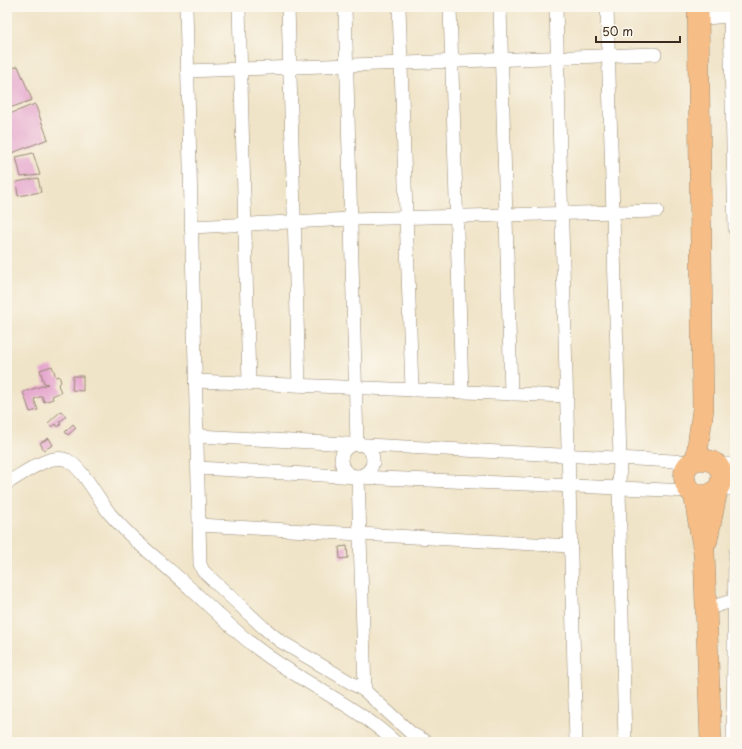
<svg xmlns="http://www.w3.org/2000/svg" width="742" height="749" viewBox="0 0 742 749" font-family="'Playpen Sans',sans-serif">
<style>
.building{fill:#e5a6cd}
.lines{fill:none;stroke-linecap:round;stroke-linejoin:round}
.minor-casing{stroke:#968773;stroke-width:14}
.primary-casing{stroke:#968773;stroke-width:22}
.minor{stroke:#fff;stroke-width:13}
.primary{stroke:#f6be86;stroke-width:21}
</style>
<rect width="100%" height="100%" fill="#fbf7ec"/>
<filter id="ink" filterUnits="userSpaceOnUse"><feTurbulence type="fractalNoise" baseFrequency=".025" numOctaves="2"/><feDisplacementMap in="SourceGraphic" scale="8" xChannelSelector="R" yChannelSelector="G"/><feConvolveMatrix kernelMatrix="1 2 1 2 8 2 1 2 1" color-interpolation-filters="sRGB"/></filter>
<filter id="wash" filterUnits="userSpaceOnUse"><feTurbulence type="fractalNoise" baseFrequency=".012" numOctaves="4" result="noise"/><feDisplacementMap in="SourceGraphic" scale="16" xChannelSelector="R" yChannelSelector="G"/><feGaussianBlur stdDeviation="0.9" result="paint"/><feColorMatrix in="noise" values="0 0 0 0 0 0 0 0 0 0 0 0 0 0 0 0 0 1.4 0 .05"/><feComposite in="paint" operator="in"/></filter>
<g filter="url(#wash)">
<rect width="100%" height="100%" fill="#f0e4c8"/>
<g id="blocks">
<g class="building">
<polygon points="18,66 32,100 7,109 7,71"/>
<polygon points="35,104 48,139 7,155 7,115"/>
<polygon points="33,153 40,175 21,177 16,157"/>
<polygon points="38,178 41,192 18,196 16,182"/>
<polygon points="52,366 56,377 59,376 61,382 58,385 61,392 52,396 53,399 44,402 42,396 34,399 38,410 30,412 23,392 48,384 44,383 40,370"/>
<polygon points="73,376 83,376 83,391 72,390"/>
<polygon points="61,411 66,417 59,422 61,424 58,427 56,424 52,427 48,423"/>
<polygon points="73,424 76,428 68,435 65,432"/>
<polygon points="49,438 53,445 44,450 40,443"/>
<polygon points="347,546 348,558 340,559 339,547"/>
</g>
</g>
</g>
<g filter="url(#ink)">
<use href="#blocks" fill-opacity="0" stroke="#968773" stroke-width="1"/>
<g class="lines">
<g class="minor-casing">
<g id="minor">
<polyline points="186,7 200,564 203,571 263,627 280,641 365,691 412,734 427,742"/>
<polyline points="239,7 249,383"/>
<polyline points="288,7 299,385"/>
<polyline points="345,7 357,444"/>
<polyline points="399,7 412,390"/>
<polyline points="450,7 462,392"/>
<polyline points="500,7 511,394"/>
<polyline points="556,7 576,742"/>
<polyline points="607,7 620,458 619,488 625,742"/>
<polyline points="724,7 730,16 735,230"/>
<polyline points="698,19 735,15"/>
<polyline points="187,71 655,54"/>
<polyline points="191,227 351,219 657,211"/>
<polyline points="195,381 567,396"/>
<polyline points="197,436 692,462"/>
<circle cx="357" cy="460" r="16"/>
<polyline points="716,464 735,464"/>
<polyline points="198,468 358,477 690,491"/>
<polyline points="358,477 365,691"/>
<path d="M7,483C23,474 49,453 67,460C82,467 99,500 110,514C120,525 131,537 142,546C159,561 176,575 192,590C216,612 238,635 265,654C307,685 356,706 395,742"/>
<polyline points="718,489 735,489"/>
<polyline points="199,525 571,546"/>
<polyline points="706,609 735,600"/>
<polyline points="733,742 735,553"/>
</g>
</g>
<g class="primary-casing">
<g id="primary">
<polyline points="696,460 703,409 698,7"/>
<polyline points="694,494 704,552 711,742"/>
<path d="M707,540L717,490C739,456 678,447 685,481C688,497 706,499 717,490"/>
</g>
</g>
<use href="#minor" class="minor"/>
<use href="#primary" class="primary"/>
</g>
</g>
<rect width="742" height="749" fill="none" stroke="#fbf7ec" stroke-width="24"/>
<path d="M596 36v6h84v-6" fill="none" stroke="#3b2a1e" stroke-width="2"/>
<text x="602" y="36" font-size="12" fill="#3b2a1e" stroke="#fbf7ec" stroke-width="3" paint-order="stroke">50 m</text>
</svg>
